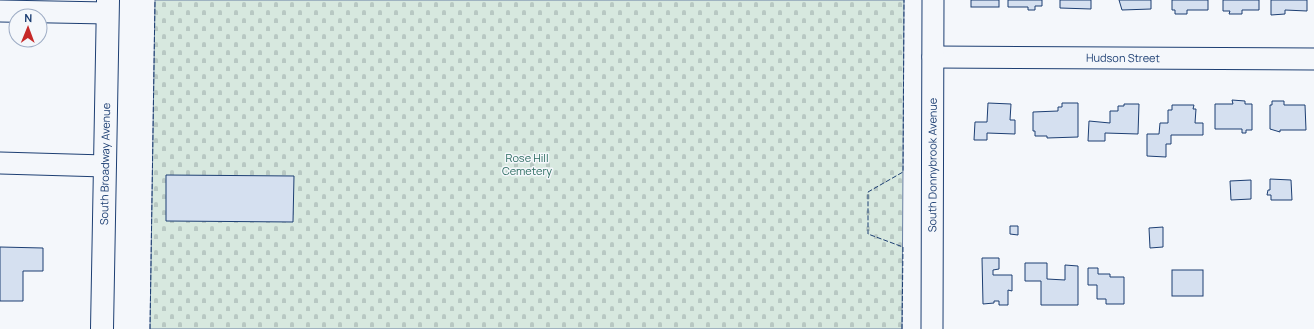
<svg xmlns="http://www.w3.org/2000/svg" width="1314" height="329" viewBox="0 0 1314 329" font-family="Manrope,sans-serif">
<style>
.cemetery{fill:url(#cemetery-stones);stroke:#687fa3}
.building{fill:#d5e0f0;stroke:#1d3f73}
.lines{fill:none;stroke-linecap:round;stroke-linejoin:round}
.minor-casing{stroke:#1d3f73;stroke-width:23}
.major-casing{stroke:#1d3f73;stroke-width:24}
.minor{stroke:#f4f7fb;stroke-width:21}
.major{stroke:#f4f7fb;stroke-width:22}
.fence{stroke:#1d3f73;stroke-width:1;stroke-dasharray:5 2;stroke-linecap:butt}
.labels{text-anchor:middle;stroke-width:3;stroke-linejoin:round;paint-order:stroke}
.street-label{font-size:11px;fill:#1d3f73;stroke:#f4f7fb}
.park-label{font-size:11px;fill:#2c6c60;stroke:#f4f7fb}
</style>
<defs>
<pattern id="cemetery-stones" width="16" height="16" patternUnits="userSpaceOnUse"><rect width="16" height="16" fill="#d7e8df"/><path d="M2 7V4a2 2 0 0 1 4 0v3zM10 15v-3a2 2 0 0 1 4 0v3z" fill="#b8c8c3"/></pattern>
</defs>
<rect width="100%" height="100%" fill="#f4f7fb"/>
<polygon class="cemetery" points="155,0 904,0 902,329 150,329"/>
<g class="building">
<rect x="971" y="0" width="28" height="7"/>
<polygon points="1008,0 1042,0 1042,6 1035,6 1035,10 1028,10 1028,7 1008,7"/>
<polygon points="1060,0 1091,0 1091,9 1060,8"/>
<polygon points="1119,0 1151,0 1151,9 1122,10"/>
<polygon points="1172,0 1208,0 1208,10 1187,10 1187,14 1175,14 1175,10 1172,10"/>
<polygon points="1223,0 1259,0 1259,10 1242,10 1242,14 1229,14 1230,11 1223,11"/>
<polygon points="1271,0 1307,0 1307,11 1285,10 1285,14 1271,15"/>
<polygon points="1232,100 1245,101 1245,104 1252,104 1252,130 1246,130 1246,133 1242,133 1242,129 1215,129 1215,104 1233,104"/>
<polygon points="1272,101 1284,101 1284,105 1305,105 1306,130 1280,130 1280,132 1270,129 1270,105 1272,105"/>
<polygon points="988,103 1011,104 1010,120 1015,120 1015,134 987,133 987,140 974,140 975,122 987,122"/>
<polygon points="1062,103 1078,103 1078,137 1047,138 1047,136 1035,136 1035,131 1033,131 1033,112 1058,111 1058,107 1062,107"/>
<polygon points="1124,104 1139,104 1138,134 1105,133 1105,141 1088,141 1089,121 1110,123 1110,111 1118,111 1118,106 1124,106"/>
<polygon points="1172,105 1194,105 1193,109 1196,109 1195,123 1203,123 1203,135 1171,135 1171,144 1166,144 1166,157 1147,156 1147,134 1159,134 1160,123 1168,123 1168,110 1172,110"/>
<polygon points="166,175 294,176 293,222 166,221"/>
<polygon points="1270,179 1291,180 1292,200 1271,200 1271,195 1267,195 1268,190 1270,190"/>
<polygon points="1251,180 1251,199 1231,200 1230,181"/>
<polygon points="1010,226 1018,226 1018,235 1010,234"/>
<polygon points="1163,227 1163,247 1150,248 1149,228"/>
<polygon points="0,247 43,248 43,271 23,271 23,301 0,301"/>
<polygon points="982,258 999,258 999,269 993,270 993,275 1012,275 1012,291 1008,290 1008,305 999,305 999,301 994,301 994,303 983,304"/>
<polygon points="1025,263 1047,263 1047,279 1065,280 1065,265 1078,266 1078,305 1041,305 1041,281 1025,281"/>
<polygon points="1088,268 1098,268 1098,274 1110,274 1110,277 1124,277 1124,304 1106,304 1106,299 1097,299 1097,285 1088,285"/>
<rect x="1172" y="270" width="31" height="26"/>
</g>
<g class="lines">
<g class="minor-casing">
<g id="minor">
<polyline points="0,11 107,13"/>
<path id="s1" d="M933,57L1314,59"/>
<polyline points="0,163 105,166"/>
<path id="s2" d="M932,329L933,0"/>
</g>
</g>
<g class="major-casing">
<g id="major">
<path id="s3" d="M102,329L108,0"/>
</g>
</g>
<use href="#minor" class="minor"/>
<use href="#major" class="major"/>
<g class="fence">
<polyline points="150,329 155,0"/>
<polyline points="902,329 903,247 868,234 868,192 903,172 904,0"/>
</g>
</g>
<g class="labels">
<g class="street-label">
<text dy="4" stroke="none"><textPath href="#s1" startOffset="190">Hudson Street</textPath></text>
<text dy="4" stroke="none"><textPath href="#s3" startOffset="165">South Broadway Avenue</textPath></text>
<text dy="4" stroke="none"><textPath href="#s2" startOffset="164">South Donnybrook Avenue</textPath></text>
</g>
<g class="park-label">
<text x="527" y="162">Rose Hill<tspan x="527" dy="13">Cemetery</tspan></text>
</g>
</g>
<g transform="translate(28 28) rotate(1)"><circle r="19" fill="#f4f7fb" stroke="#9eadc5"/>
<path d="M0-3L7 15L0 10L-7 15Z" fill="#c62828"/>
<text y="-6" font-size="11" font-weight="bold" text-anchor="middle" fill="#1d3f73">N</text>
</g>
</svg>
